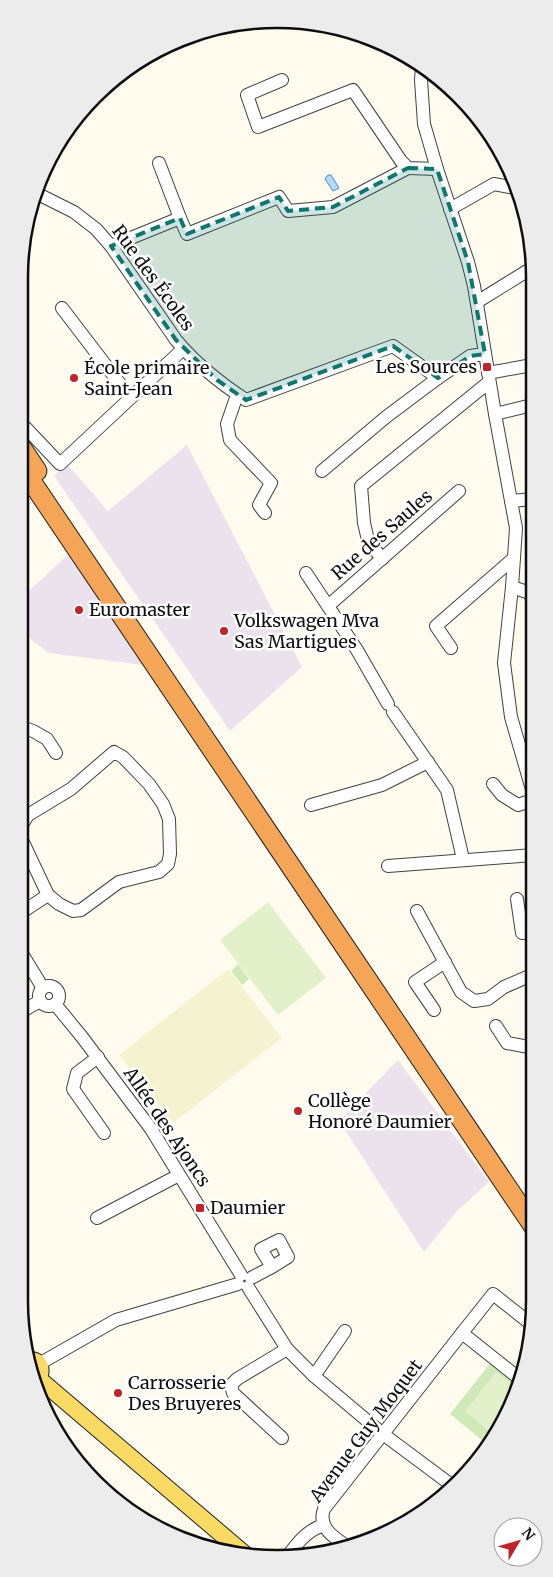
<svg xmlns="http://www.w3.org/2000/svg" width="553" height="1577" viewBox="0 0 553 1577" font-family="Merriweather,serif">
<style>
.industrial{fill:#ece2ed}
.farmland{fill:#f5f3cf}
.green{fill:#d0e9b8}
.pitch{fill:#e2f1ca}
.water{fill:#b3dbf6;stroke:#3a8ece}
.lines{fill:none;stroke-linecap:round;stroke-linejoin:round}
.minor-casing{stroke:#414141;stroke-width:14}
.major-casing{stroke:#1f1f1f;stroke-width:18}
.highway-casing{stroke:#1f1f1f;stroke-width:21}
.minor{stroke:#fff;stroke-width:12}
.major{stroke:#f9da65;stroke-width:16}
.highway{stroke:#f4a557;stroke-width:19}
.marked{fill:#0f766e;fill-opacity:0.2;stroke:#0f766e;stroke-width:4;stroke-dasharray:10 6;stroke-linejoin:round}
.poi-dot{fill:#bf2527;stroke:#fff;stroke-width:2}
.labels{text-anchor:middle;stroke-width:5;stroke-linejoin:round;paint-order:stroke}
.street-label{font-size:18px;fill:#0e0e0e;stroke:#fff}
.poi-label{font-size:18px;fill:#0e0e0e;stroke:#fff;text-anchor:start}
.rim{fill:none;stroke:#0e0e0e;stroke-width:2.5}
</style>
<rect width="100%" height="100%" fill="#fffcef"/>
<g class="industrial">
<polygon points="187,445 302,667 230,731 54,476 67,464 108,511"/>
<polygon points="71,552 143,665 49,653 19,630 19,600"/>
<polygon points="398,1060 489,1182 457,1211 424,1252 339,1121"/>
</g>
<polygon class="farmland" points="228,969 282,1038 173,1123 119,1055"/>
<g class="green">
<polygon points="238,964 249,979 242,985 231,971"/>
<polygon points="492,1361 519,1382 493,1439 488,1435 483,1441 450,1414"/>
</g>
<g class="pitch">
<polygon points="268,902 326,978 278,1015 220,940"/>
<polygon points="496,1372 516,1388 504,1414 490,1432 465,1411"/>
</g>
<polygon class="water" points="328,175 331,175 339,188 333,191 325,179"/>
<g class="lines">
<g class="minor-casing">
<g id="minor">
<polyline points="422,67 421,80 424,124 437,169 468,262 474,286 495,414 516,528 512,587 504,663 511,717 533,793"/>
<polyline points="282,80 247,95 258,127 353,90 401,161 408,168 437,169"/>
<polyline points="159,163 180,218"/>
<path d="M36,193L74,212L96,229L111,246L176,340C196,364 220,383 246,400L393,346L438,378L470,356L485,354"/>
<polyline points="450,209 494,184 515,188"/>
<polyline points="111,246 180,218 187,234 279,197 288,211 333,207 408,168"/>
<polyline points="477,302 532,268"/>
<polyline points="62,308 130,397"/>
<polyline points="488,373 532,365"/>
<polyline points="237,395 227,424 230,440 271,483 259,505 265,513"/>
<polyline points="495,414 532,405"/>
<polyline points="26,428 60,464 183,349"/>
<polyline points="322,471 386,417 438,378"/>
<polyline points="511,501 533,499"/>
<polyline points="382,559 368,540 364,523 361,486 489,382"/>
<polyline points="306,573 357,650 388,704"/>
<polyline points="512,587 527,592 533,597"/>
<polyline points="328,606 459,491"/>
<polyline points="451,648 436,626 514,558"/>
<polyline points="393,712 447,790 463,859"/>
<polyline points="19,726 33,731 47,739 56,753"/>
<polygon points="114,752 123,757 149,784 163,804 169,819 170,854 168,864 159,872 119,882 81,910 73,911 59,904 48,895 21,838 22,825 28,815 71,789"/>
<polyline points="493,784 502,795 518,805 533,800"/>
<polyline points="311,805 382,785 428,762"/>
<polyline points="388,866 533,855"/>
<polyline points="517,899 522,933 533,933"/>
<polyline points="417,911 461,992 474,1001 488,999 504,987 534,974"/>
<polyline points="19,914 48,895"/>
<polyline points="19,949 43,988"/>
<circle cx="49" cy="996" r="10"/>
<polyline points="55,1004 82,1037 151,1129 241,1275"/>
<polyline points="434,1010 415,982 445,962"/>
<polyline points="19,1013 40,1001"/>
<polyline points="496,1026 507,1043 534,1048"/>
<polyline points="98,1057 77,1073 73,1089 104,1133"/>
<polyline points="97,1218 179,1175"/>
<polyline points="251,1278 272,1267 261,1249 279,1240 288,1257 272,1267"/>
<polyline points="248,1287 287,1349 314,1376 383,1434 450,1484"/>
<polyline points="462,1333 493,1294 531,1324"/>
<polyline points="39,1364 116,1320 238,1284"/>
<polyline points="314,1376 345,1331"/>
<polyline points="282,1438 233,1393 231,1385 237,1379 287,1349"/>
<path d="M348,1547C335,1538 317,1528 324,1509L462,1333L520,1379"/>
<path d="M290,1553C300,1540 308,1530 324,1525"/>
</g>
</g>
<g class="major-casing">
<g id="major">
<path d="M31,1360C39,1361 42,1367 40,1375L35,1380"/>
<polyline points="38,1378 247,1556"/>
</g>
</g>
<g class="highway-casing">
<g id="highway">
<polyline points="19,444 37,471"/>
<polyline points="19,463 534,1227"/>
</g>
</g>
<use href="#minor" class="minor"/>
<use href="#major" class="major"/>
<use href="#highway" class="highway"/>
</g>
<path class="marked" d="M408,168L437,169L468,262L485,354L470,356L438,378L393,346L246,400L217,380L176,340L111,246L180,218L187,234L279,197L288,211L333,207Z"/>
<g class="poi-dot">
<rect x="482" y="362" width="10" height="10" rx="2.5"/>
<circle cx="74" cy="378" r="5"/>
<circle cx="79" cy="610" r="5"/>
<circle cx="224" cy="631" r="5"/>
<circle cx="298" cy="1111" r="5"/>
<rect x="195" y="1203" width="10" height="10" rx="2.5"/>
<circle cx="118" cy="1393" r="5"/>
</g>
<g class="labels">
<g class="street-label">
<text transform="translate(153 278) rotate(54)" y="6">Rue des Écoles</text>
<text transform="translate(382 535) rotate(-41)" y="6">Rue des Saules</text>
<text transform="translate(167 1127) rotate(56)" y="6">Allée des Ajoncs</text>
<text transform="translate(366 1431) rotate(-53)" y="6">Avenue Guy Moquet</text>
</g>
<g class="poi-label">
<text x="477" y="373" text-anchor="end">Les Sources</text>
<text x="84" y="374">École primaire<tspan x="84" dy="21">Saint-Jean</tspan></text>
<text x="89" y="616">Euromaster</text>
<text x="234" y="627">Volkswagen Mva<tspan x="234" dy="21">Sas Martigues</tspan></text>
<text x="308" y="1107">Collège<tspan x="308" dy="21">Honoré Daumier</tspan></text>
<text x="210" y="1214">Daumier</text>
<text x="128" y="1389">Carrosserie<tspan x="128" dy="21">Des Bruyeres</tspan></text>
</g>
</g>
<path d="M0 0H553V1577H0ZM277 28H277A249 249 0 0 1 526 277V1301A249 249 0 0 1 277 1550H277A249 249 0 0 1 28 1301V277A249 249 0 0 1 277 28Z" fill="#ececec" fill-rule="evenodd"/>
<path class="rim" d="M277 28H277A249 249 0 0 1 526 277V1301A249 249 0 0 1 277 1550H277A249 249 0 0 1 28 1301V277A249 249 0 0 1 277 28Z"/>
<g transform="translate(518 1542) rotate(52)"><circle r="24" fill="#ffffff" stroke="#9f9f9f"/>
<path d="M0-4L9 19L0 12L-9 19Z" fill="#bf2527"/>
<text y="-8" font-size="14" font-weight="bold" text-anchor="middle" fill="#0e0e0e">N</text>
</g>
</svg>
